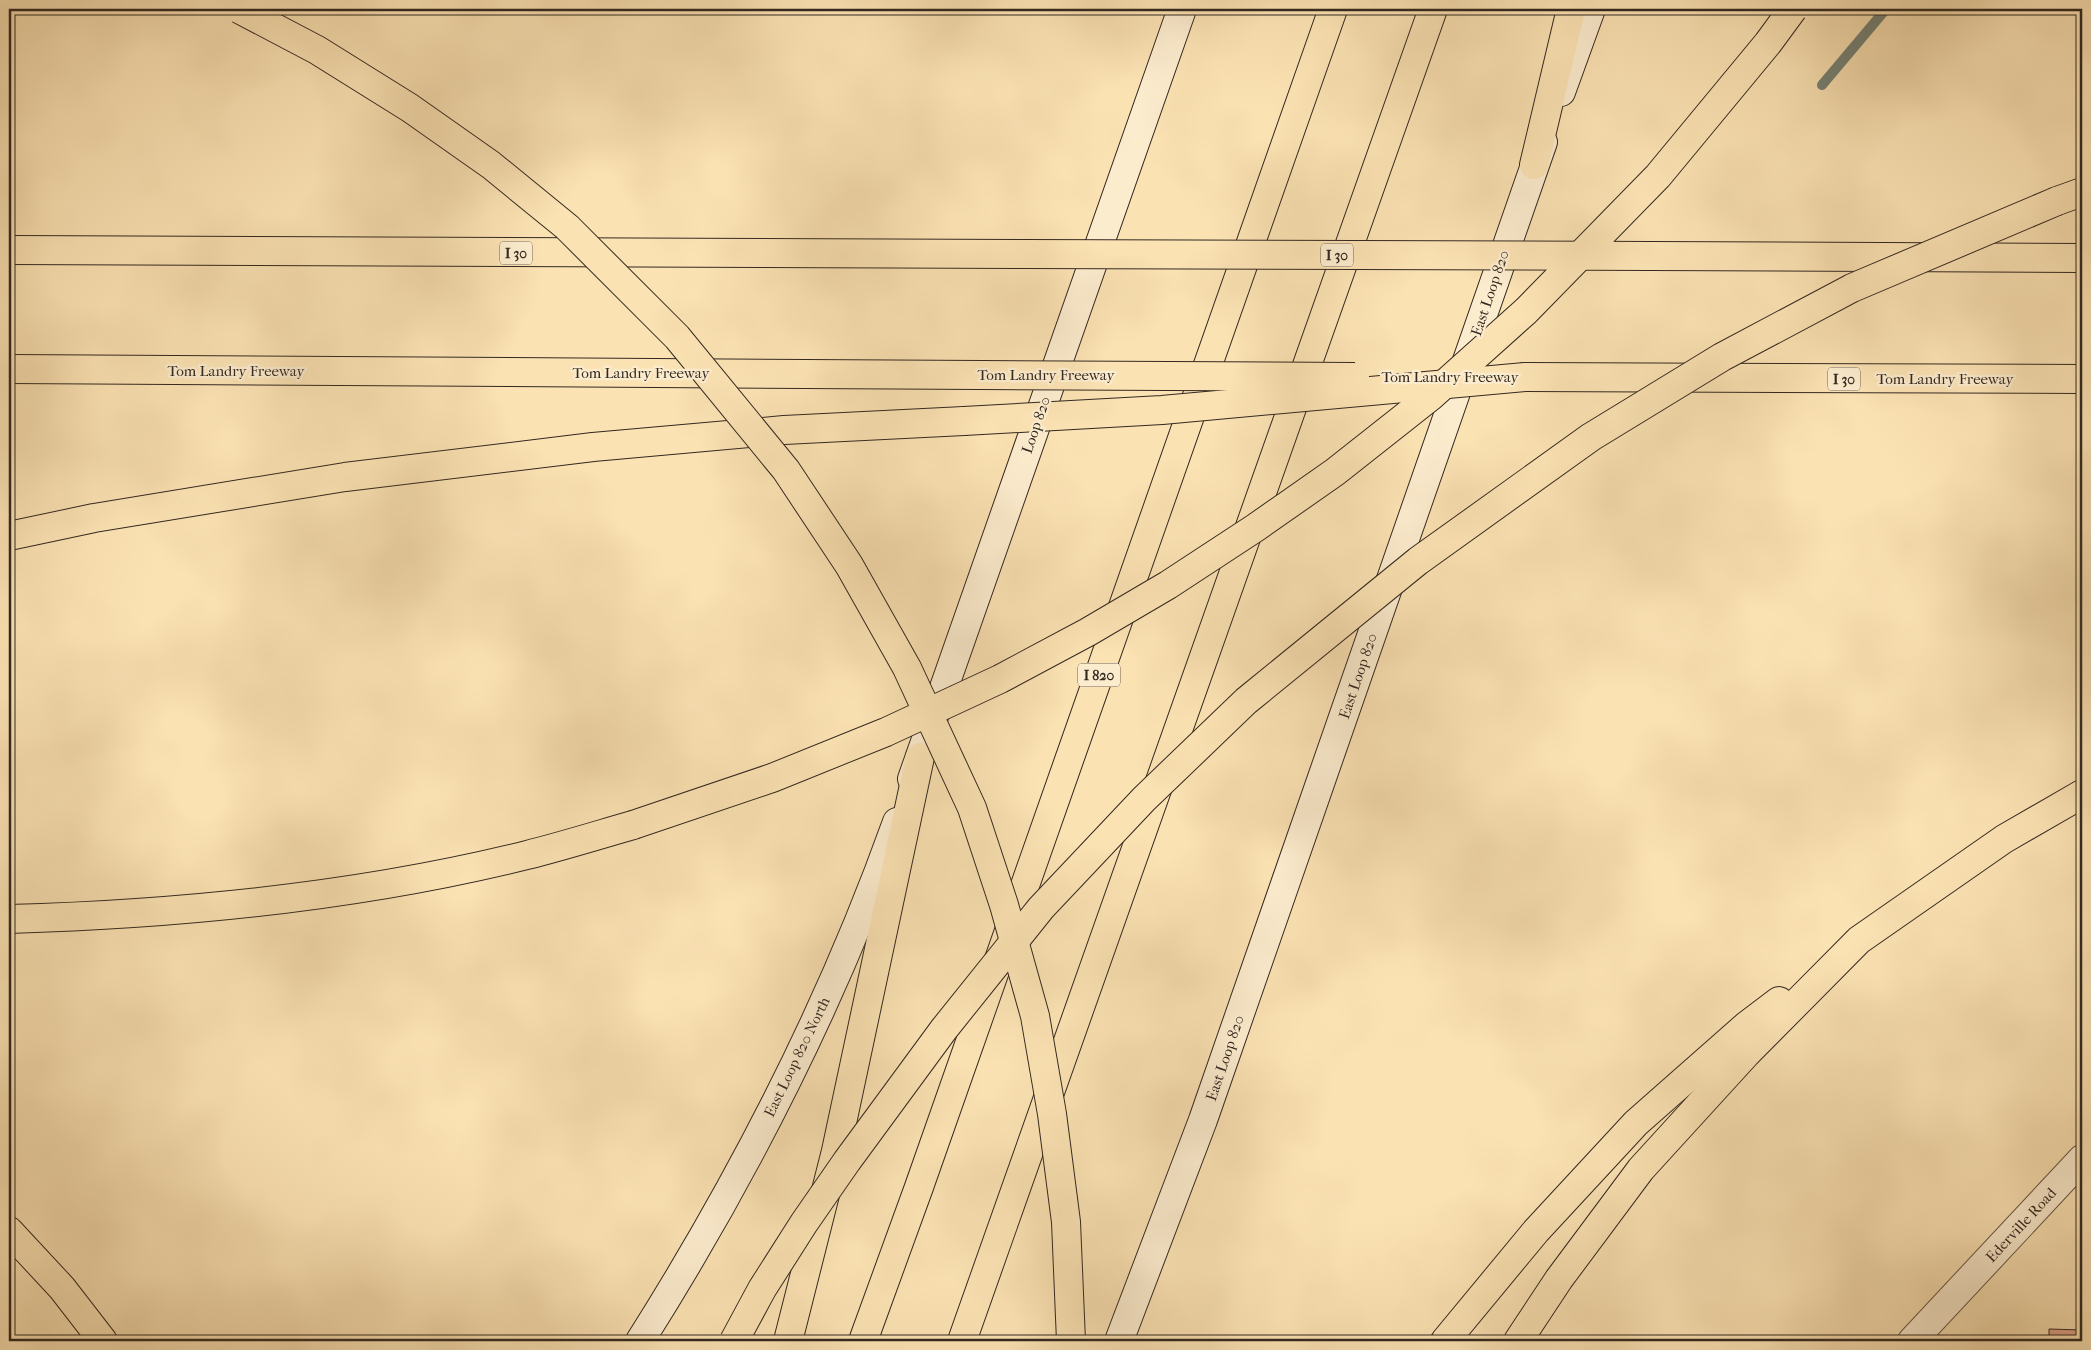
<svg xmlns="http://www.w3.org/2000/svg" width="2091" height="1350" viewBox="0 0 2091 1350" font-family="'IM FELL French Canon',serif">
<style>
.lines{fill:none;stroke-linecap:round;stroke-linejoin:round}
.stream{stroke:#748176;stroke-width:10}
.building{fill:#e0a489;stroke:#332820}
.tertiary-casing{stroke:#655645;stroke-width:30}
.secondary-casing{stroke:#332820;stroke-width:30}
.motorway-casing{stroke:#332820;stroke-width:30}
.tertiary{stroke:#fcecce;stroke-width:28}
.secondary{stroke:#fcecce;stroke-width:28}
.motorway{stroke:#fbe2b3;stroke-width:28}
.motorway-bridge-casing{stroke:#332820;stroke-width:30;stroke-linecap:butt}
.motorway-bridge{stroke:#fbe2b3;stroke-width:28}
.labels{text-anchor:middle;stroke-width:4.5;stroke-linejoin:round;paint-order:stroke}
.shield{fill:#fcecce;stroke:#6f6354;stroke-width:1}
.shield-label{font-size:14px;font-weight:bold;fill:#332820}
.street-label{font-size:15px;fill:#332820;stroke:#fcecce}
</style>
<rect width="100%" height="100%" fill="#fbe2b3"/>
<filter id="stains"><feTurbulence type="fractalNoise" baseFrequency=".004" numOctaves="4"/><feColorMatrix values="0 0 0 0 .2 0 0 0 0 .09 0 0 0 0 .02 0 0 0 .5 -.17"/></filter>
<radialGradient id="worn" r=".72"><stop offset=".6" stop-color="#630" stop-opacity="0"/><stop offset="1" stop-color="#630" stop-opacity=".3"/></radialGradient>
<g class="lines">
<polyline class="stream" points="1822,85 1886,9"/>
</g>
<polygon class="building" points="2049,1329 2082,1330 2082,1341 2049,1341"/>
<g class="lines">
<g class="tertiary-casing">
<polyline id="tertiary" points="1912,1341 2082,1159"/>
</g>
<g class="secondary-casing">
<g id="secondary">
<polyline points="1561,92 1591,9"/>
<polyline points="912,779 1182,9"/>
<path d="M640,1341C743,1178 832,1004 897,822"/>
<polyline points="1119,1341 1203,1120 1543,142"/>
</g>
</g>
<g class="motorway-casing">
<g id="motorway">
<polyline points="1534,165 1571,9"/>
<polyline points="2057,201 2082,192"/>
<polyline points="9,250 1023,254"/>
<polyline points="1650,256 2082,258"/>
<polyline points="9,369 981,375"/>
<polyline points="1525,377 2082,379"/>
<polyline points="9,536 94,518 345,477 593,447 784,430 964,421"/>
<path d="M9,919C182,914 358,897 527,855C563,846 598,835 633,825"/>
<polyline points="9,1231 62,1288 103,1341"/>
<polyline points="788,1341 836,1151 920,757"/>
<polyline points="863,1341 919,1187 1333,9"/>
<polyline points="962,1341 1433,9"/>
<polyline points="1445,1341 1536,1231 1636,1123 1746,1026 1779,1001"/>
<polyline points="1518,1341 1559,1279 1641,1169 1746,1054 1859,940 2004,839 2082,794"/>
</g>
</g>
<use href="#tertiary" class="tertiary"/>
<use href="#secondary" class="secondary"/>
<use href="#motorway" class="motorway"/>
<g class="motorway-bridge-casing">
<g id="motorway-bridge">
<polyline points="239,9 317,50 410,108 491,165 567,227 677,337 786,470 849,565 907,668 972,808 1004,905 1035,1016 1052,1114 1066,1222 1071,1341"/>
<polyline points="1023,254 1650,256"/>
<polyline points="981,375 1355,377"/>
<polyline points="964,421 1162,410 1525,377"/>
<polyline points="633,825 772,778 886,732 1000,679 1088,632 1168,585 1255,528 1335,472 1430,397 1526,311 1658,176 1768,43 1793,9"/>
<polyline points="734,1341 762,1289 804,1223 847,1161 944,1029 1041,908 1144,799 1246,701 1418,561 1591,437 1722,357 1852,288 2057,201"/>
</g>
</g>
<use href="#motorway-bridge" class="motorway-bridge"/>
</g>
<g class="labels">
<g class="shield">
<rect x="500" y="241.5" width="32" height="23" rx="4"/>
<rect x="1321" y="243.5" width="32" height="23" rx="4"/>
<rect x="1828" y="367.5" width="32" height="23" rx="4"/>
<rect x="1078" y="663.5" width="42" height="23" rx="4"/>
</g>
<g class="shield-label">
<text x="516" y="258">I 30</text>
<text x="1337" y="260">I 30</text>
<text x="1844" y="384">I 30</text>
<text x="1099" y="680">I 820</text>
</g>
<g class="street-label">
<text transform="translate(1490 293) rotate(-71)" y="5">East Loop 820</text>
<text x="236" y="376">Tom Landry Freeway</text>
<text x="641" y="378">Tom Landry Freeway</text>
<text x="1046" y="380">Tom Landry Freeway</text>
<text x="1450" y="382">Tom Landry Freeway</text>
<text x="1945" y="384">Tom Landry Freeway</text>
<text transform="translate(1036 425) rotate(-71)" y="5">Loop 820</text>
<text transform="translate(1358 676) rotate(-71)" y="5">East Loop 820</text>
<text transform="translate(797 1057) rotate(-64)" y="5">East Loop 820 North</text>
<text transform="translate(1225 1058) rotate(-71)" y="5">East Loop 820</text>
<text transform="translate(2021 1225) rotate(-47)" y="5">Ederville Road</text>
</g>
</g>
<rect width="2091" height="1350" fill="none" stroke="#fbe2b3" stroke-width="30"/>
<rect x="10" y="10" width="2071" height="1330" fill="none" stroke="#332820" stroke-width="2.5"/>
<rect x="15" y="15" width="2061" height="1320" fill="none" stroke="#332820"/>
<rect width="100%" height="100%" filter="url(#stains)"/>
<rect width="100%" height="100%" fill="url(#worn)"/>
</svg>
